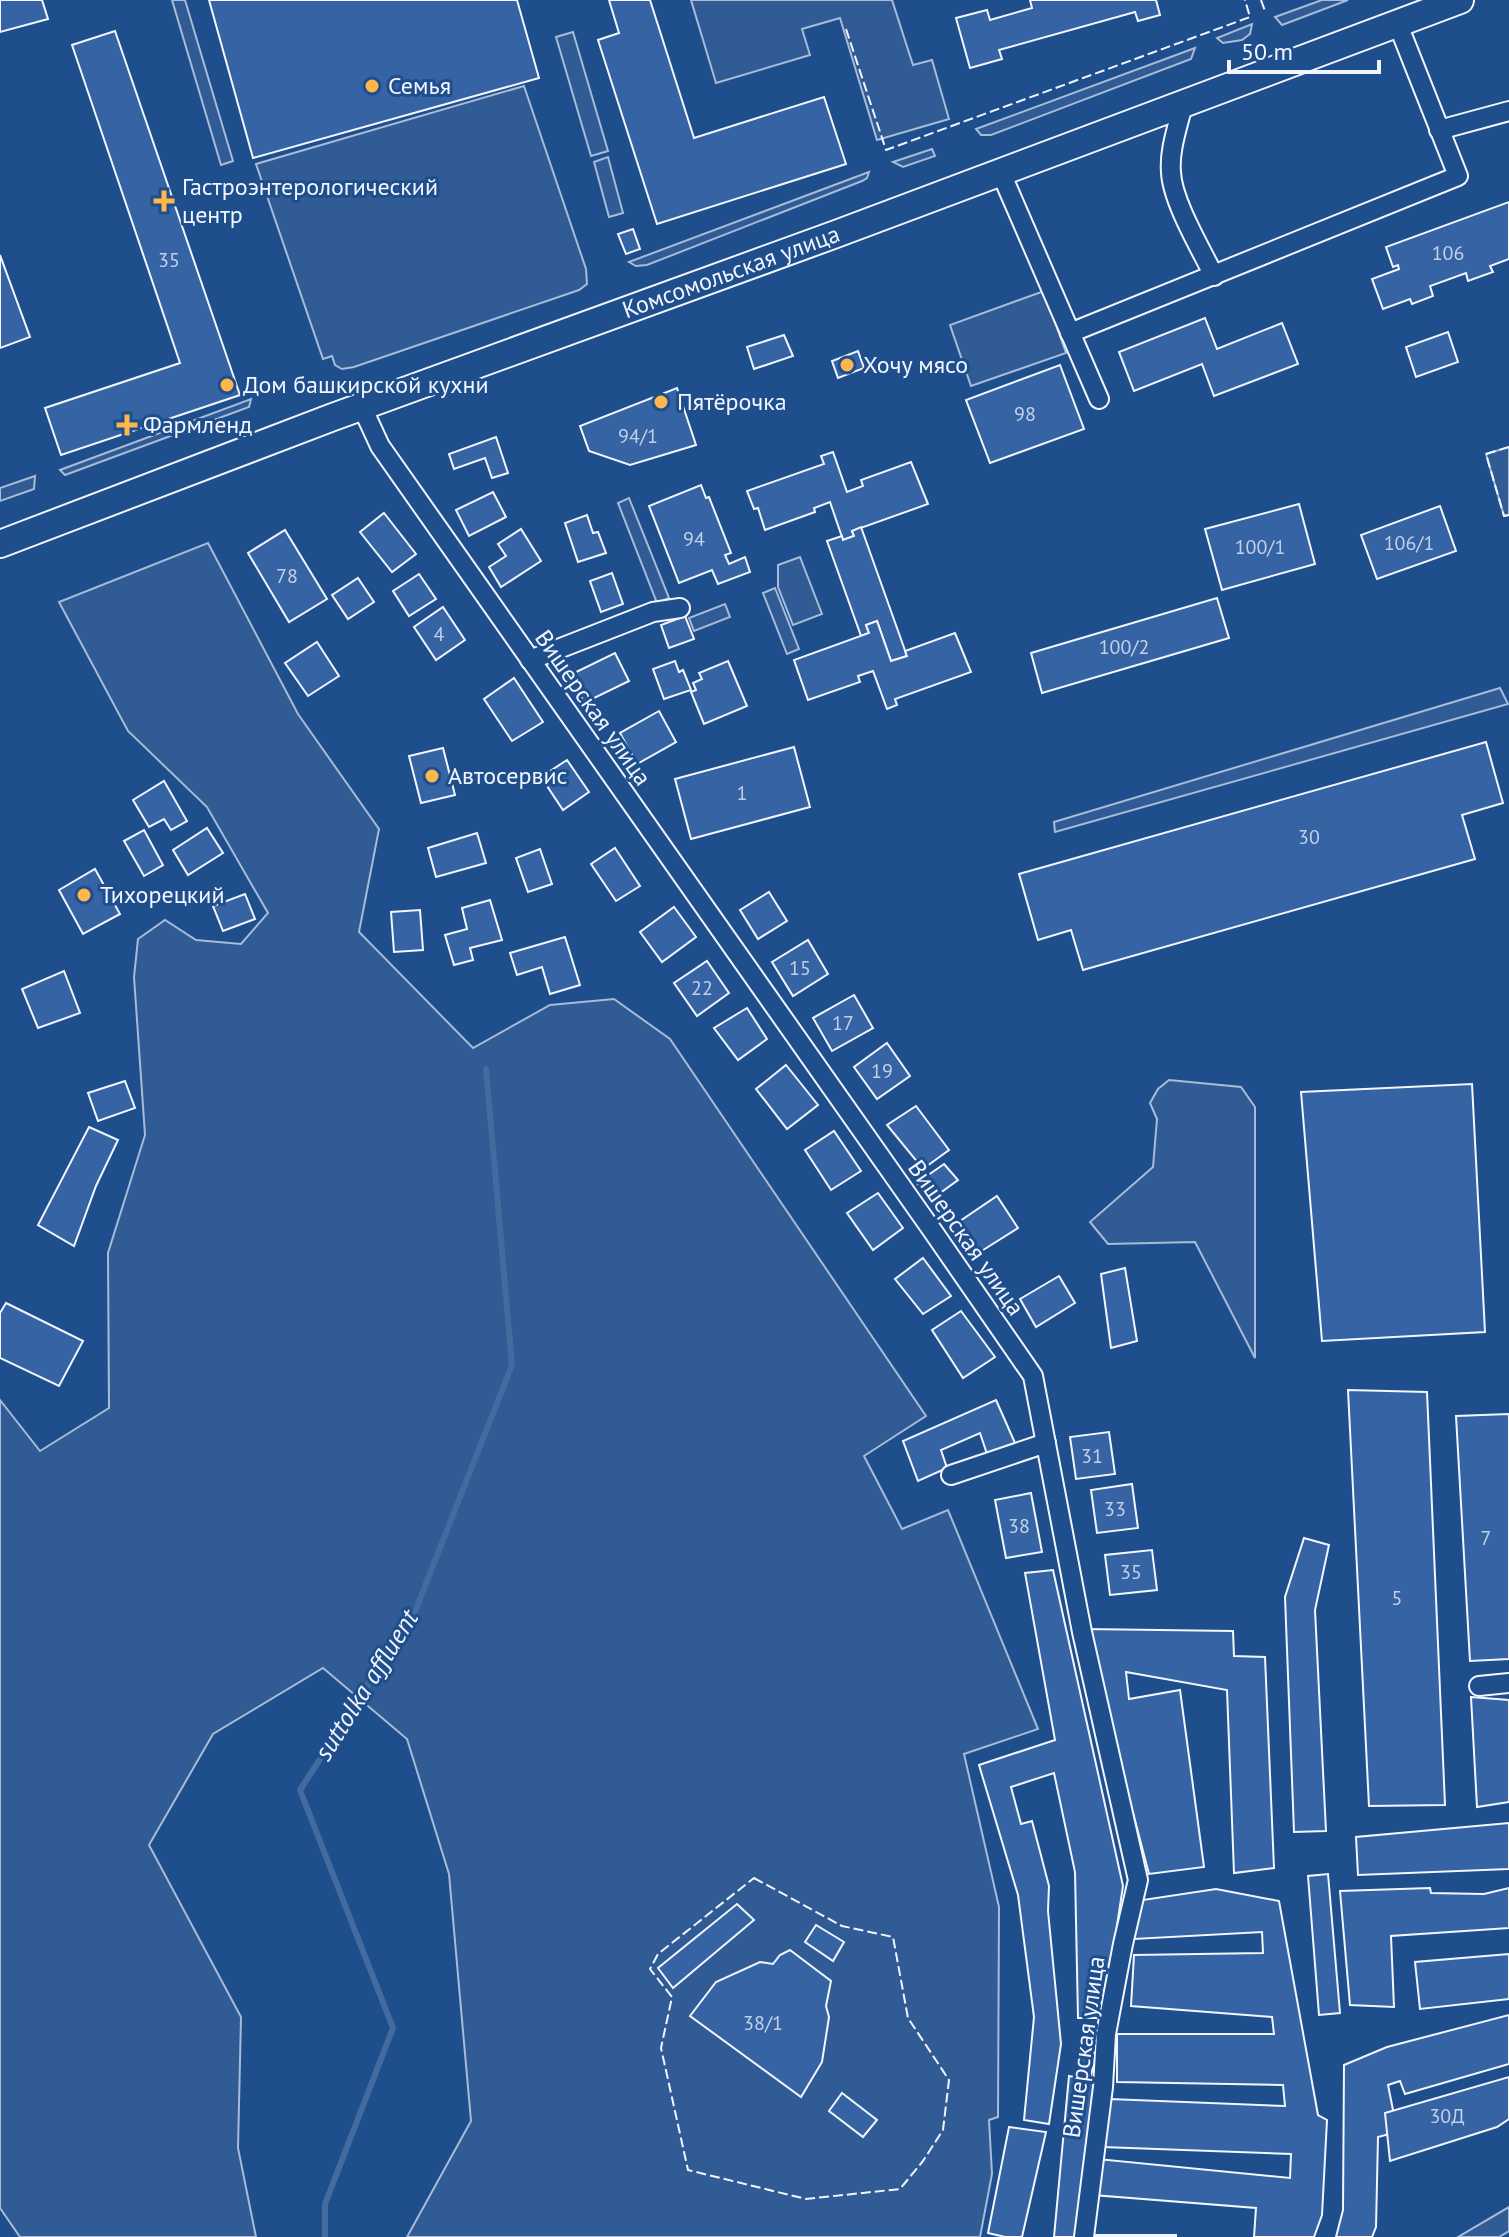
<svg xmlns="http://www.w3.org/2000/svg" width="1509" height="2237" viewBox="0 0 1509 2237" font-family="'PT Sans',sans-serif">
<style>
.built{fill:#305b95;stroke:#a8bbd7;stroke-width:2}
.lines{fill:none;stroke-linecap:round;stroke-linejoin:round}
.stream{stroke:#446ba0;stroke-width:6}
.building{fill:#3563a3;stroke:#f2f6ff;stroke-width:2}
.minor-casing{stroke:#f2f6ff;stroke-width:22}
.secondary-casing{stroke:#f2f6ff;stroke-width:30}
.minor{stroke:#1f4e8c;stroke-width:18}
.secondary{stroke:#1f4e8c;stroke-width:26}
.fence{stroke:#f2f6ff;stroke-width:2;stroke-dasharray:10 4;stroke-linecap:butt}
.poi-dot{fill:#ffb74d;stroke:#1f4e8c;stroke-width:3}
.labels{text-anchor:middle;stroke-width:6;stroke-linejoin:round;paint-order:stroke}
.number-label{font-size:20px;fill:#c3d1e8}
.poi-label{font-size:24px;fill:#f2f6ff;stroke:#1f4e8c;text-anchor:start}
.street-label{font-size:24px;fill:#f2f6ff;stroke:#1f4e8c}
.water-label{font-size:26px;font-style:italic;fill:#f2f6ff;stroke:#1f4e8c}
</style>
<rect width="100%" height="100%" fill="#1f4e8c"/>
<g class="built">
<polygon points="172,0 185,0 233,161 221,165"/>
<polygon points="691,0 892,0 913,65 932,60 949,119 877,140 840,18 802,29 810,55 716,83"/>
<polygon points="1322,0 1348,0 1282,25 1275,17"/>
<polygon points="1252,24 1250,34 1242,40 1223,43 1217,38"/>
<polygon points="573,32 608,151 591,156 556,37"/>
<polygon points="1195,48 1191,59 991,135 981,135 976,129"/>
<polygon points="524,86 586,269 587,284 579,290 354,367 342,369 335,365 332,356 323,359 256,164"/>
<polygon points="932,149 935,156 903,167 893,162"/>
<polygon points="608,157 623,213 609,217 594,162"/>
<polygon points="869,172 867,178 862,181 647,265 636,266 629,262"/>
<polygon points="1044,291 1066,353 971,386 950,325"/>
<polygon points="251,399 249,407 65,475 60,470"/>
<polygon points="1509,447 1509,515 1504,516 1486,454"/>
<polygon points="35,476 34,489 0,501 0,488"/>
<polygon points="629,498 669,598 657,603 618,503"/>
<polygon points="208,543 298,714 379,829 359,932 473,1048 550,1005 614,999 670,1039 926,1416 864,1456 902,1529 948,1510 1038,1729 964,1754 999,1907 998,2117 989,2120 992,2174 980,2237 407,2237 471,2121 449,1874 407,1739 323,1668 213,1734 149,1845 241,2017 238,2148 256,2237 20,2237 0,2208 0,1400 40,1451 109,1408 108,1253 145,1135 134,977 138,939 165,920 196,940 241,944 268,913 207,807 128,731 59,602"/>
<polygon points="800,557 822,614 793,625 778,587 778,565"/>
<polygon points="775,588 799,649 787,654 763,593"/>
<polygon points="725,604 730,617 694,631 689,618"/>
<polygon points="1500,688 1508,704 1055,832 1054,822"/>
<polygon points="1169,1080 1241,1087 1255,1107 1255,1358 1195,1242 1108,1244 1090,1222 1153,1167 1157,1119 1150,1103 1158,1089"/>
<polygon points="1509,2207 1509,2231 1499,2237 1458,2237"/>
</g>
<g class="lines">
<polyline class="stream" points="325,2237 325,2204 393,2028 300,1790 414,1614 512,1365 486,1069"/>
</g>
<g class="building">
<polygon points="0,0 42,0 48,19 0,32"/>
<polygon points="209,0 517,0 539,78 253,158"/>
<polygon points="609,0 650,0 694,138 824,97 846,164 657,224 598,40 619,33"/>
<polygon points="1030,0 1156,0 1160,15 1138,21 1135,12 999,50 1002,59 970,68 956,18 987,10 990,20 1032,8"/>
<polygon points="115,31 240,395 61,455 45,408 180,363 72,45"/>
<polygon points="1509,202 1509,259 1490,266 1493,272 1468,281 1466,273 1430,286 1433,296 1412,304 1410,299 1383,309 1372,279 1399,269 1398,265 1393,267 1386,247"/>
<polygon points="633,229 640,249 626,254 618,234"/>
<polygon points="0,255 30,337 0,348"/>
<polygon points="1205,318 1217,349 1282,323 1298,364 1214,396 1202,364 1134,391 1119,352"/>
<polygon points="1448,332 1458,362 1416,377 1406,347"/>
<polygon points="784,335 793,356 754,369 747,347"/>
<polygon points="858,351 864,368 838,378 832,361"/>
<polygon points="1060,365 1084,429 990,463 966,400"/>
<polygon points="677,388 696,445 630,465 589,451 580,426"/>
<polygon points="496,437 508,473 492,478 485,458 454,469 449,454"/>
<polygon points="833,452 847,492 863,486 861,480 911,462 928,504 852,531 854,536 843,540 830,502 814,508 815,512 765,530 758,508 754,509 747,491 824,464 821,456"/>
<polygon points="701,485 706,498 709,497 731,553 725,555 729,564 745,557 750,572 718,584 712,570 679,583 649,506"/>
<polygon points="493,492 506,517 469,536 456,510"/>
<polygon points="1299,504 1315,564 1222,590 1205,529"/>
<polygon points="1440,506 1456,551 1377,579 1361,535"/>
<polygon points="384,513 416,554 392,572 360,532"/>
<polygon points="587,515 593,533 598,532 606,553 578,562 565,523"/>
<polygon points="861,527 907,656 891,661 877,621 866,625 869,633 861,636 827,541 842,536 843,540 854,536 852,531"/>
<polygon points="521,529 541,561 501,587 489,567 506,556 498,544"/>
<polygon points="285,530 327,599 289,622 248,553"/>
<polygon points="612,573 623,604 601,612 590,581"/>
<polygon points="419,574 436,599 409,616 393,591"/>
<polygon points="358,578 374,602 348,619 332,595"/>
<polygon points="1217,598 1229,638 1042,693 1031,653"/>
<polygon points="443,607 465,640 436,660 414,627"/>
<polygon points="685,616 694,639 669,648 661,625"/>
<polygon points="877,621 891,661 907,656 905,651 955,633 971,672 895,699 897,705 887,709 873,671 858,676 860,682 808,700 794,660 869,633 866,625"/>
<polygon points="317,642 339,676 308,696 285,663"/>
<polygon points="615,653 629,681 584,703 570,675"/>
<polygon points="675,661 679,672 683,670 691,690 664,699 653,669"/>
<polygon points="728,661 747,706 704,724 691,692 696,690 693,683 702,679 699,673"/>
<polygon points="514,678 543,722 512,741 484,699"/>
<polygon points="659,711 676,742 637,764 620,733"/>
<polygon points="1486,742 1503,803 1462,815 1475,859 1083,970 1071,930 1038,940 1019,874"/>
<polygon points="794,747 810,807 691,839 675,779"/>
<polygon points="443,748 455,795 421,803 409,756"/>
<polygon points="567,760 589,792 563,810 541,777"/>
<polygon points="164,781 187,821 171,830 164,819 149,827 133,800"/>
<polygon points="207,828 223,853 188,875 173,850"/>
<polygon points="144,830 163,865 144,876 124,841"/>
<polygon points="477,833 486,863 436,877 428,848"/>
<polygon points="615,848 640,886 616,901 591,864"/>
<polygon points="540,849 552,884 528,892 516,858"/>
<polygon points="95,869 120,914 83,934 59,890"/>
<polygon points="769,892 787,921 758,939 740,910"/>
<polygon points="245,894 255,919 223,931 213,906"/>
<polygon points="490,900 502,940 470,948 473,960 454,965 445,935 467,929 462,908"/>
<polygon points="674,907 696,937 662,962 640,932"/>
<polygon points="420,910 423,950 394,952 391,912"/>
<polygon points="565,937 580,985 550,994 542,967 517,975 510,953"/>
<polygon points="808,940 828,974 793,996 772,962"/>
<polygon points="707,961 729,993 697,1016 674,983"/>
<polygon points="64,971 80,1013 38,1028 22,989"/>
<polygon points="854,995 873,1028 832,1051 813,1018"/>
<polygon points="747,1008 767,1039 738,1060 714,1028"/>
<polygon points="887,1043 910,1076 877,1099 854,1067"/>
<polygon points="786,1065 818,1105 787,1129 756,1089"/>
<polygon points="125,1081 135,1108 98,1121 88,1093"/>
<polygon points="1472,1084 1485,1332 1322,1341 1301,1092"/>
<polygon points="916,1106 949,1150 923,1169 887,1125"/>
<polygon points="89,1127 118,1140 96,1186 74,1246 38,1225"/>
<polygon points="834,1131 861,1171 831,1190 805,1150"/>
<polygon points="944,1164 958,1180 929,1201 917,1183"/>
<polygon points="878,1193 903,1228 873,1250 847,1213"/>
<polygon points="997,1196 1018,1228 980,1252 960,1221"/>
<polygon points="923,1258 951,1296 923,1314 895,1279"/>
<polygon points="1125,1268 1137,1341 1111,1348 1101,1274"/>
<polygon points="1059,1276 1075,1303 1036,1327 1020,1299"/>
<polygon points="6,1303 83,1341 59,1386 0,1358 0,1313"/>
<polygon points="961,1311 995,1357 963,1378 932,1330"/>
<polygon points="1348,1390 1427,1392 1445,1805 1369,1806"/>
<polygon points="996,1400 1015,1443 987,1454 980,1433 941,1450 947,1468 918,1481 903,1441"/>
<polygon points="1509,1414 1509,1659 1470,1661 1456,1416"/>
<polygon points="1109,1432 1115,1474 1076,1479 1070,1437"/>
<polygon points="1132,1484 1138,1528 1097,1533 1091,1490"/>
<polygon points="1031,1493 1042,1552 1006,1558 995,1500"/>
<polygon points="1304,1538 1329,1545 1315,1610 1326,1831 1294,1832 1285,1597"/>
<polygon points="1152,1550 1157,1590 1110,1595 1105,1555"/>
<polygon points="1053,1570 1123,1886 1103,2018 1078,2018 1075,1872 1054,1773 1011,1787 1021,1824 1032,1821 1049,1886 1048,1911 1061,2044 1049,2124 1024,2120 1034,2017 1018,1895 979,1765 1055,1740 1025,1573"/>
<polygon points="1085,1629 1233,1631 1234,1656 1265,1657 1274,1868 1234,1873 1227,1690 1126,1672 1129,1699 1180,1690 1204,1867 1149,1874"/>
<polygon points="1471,1697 1509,1700 1509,1802 1477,1807"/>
<polygon points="1509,1823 1509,1869 1358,1875 1356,1837"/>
<polygon points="1328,1874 1340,2013 1319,2015 1308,1876"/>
<polygon points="1430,1888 1431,1893 1484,1894 1509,1888 1509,1928 1391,1936 1394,2007 1350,2005 1340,1891"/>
<polygon points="1216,1889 1279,1901 1318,2115 1327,2120 1322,2215 1314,2237 1254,2237 1256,2208 1093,2195 1098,2159 1290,2178 1291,2154 1103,2147 1110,2099 1285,2106 1283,2085 1117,2082 1117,2034 1274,2034 1272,2017 1131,2006 1134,1955 1263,1953 1262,1932 1134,1939 1136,1901"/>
<polygon points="737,1904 754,1920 673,1988 658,1968"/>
<polygon points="816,1925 844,1942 833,1961 805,1942"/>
<polygon points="790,1950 831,1981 826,2006 829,2017 822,2062 801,2097 690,2016 716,1982 760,1962 773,1964 780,1955"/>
<polygon points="1509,1954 1509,1999 1420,2009 1415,1962"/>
<polygon points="1509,2015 1509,2064 1405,2094 1400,2081 1388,2085 1394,2115 1509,2081 1509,2102 1378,2137 1376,2227 1372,2237 1336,2237 1343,2210 1344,2065 1387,2047"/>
<polygon points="1083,2051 1097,2054 1091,2075 1078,2071"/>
<polygon points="1069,2076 1096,2081 1078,2237 1054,2237"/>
<polygon points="1509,2077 1509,2119 1497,2127 1390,2161 1385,2113"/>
<polygon points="842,2093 877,2120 863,2137 829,2111"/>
<polygon points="1009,2127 1046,2132 1022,2237 1005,2237 988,2233"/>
<rect x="1096" y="2235" width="80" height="2"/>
</g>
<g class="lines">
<g class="minor-casing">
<g id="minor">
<path d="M1183,104C1178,126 1169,150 1171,172C1172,201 1201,249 1214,276"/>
<polyline points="1439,130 1509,111"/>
<polyline points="1001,173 1099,399"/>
<polyline points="1070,333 1458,176 1397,22"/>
<polyline points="362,407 380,446 932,1230 1033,1376 1082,1632 1138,1880 1123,1944 1106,2034 1103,2087 1084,2237"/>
<polyline points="530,660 653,612 680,608"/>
<polyline points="951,1475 1046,1443"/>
<polyline points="1479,1686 1509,1683"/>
</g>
</g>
<g class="secondary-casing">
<g id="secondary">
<path id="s1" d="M0,544L333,417L836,234L1460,0"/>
</g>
</g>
<use href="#minor" class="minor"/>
<use href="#secondary" class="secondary"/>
<g class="fence">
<polyline points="1261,0 1265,11"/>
<polyline points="846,29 886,150 1250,17 1245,0"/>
<polyline points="1509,447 1486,454 1504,516 1509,515"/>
<polygon points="754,1878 842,1926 893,1937 908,2018 949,2080 943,2130 923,2161 900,2189 806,2199 688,2170 661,2048 672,1997 650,1969 658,1954"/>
</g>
</g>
<g class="poi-dot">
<circle cx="372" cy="86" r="8"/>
<path d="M160 189h8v8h8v8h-8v8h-8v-8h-8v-8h8z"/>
<circle cx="847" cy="365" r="8"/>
<circle cx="227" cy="385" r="8"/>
<circle cx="661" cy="402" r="8"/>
<path d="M123 413h8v8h8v8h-8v8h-8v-8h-8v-8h8z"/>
<circle cx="432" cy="776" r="8"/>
<circle cx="84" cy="895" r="8"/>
</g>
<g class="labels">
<g class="number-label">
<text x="1448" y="260">106</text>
<text x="169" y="267">35</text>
<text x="1025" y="421">98</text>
<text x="638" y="443">94/1</text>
<text x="694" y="546">94</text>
<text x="1409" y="550">106/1</text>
<text x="1260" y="554">100/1</text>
<text x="287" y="583">78</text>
<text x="439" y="641">4</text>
<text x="1124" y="654">100/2</text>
<text x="742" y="800">1</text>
<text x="1309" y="844">30</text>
<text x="800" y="975">15</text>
<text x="702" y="995">22</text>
<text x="843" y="1030">17</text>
<text x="882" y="1078">19</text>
<text x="1092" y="1463">31</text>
<text x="1115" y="1516">33</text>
<text x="1019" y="1533">38</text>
<text x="1486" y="1545">7</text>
<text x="1131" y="1579">35</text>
<text x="1397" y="1605">5</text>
<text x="763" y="2030">38/1</text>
<text x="1447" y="2123">30Д</text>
</g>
<g class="poi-label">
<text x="388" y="94">Семья</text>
<text x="182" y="195">Гастроэнтерологический<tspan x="182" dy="28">центр</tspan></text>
<text x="863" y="373">Хочу мясо</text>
<text x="243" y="393">Дом башкирской кухни</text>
<text x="677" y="410">Пятёрочка</text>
<text x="143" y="433">Фармленд</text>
<text x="448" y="784">Автосервис</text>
<text x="100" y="903">Тихорецкий</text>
</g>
<g class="street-label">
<text dy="8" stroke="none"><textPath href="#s1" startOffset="780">Комсомольская улица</textPath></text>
<text transform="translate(593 708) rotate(55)" y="8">Вишерская улица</text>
<text transform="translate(966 1238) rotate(55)" y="8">Вишерская улица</text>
<text transform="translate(1084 2047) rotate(-82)" y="8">Вишерская улица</text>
</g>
<g class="water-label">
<text transform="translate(366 1685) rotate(-58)" y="9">suttolka affluent</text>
</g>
</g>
<path d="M1229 60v12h150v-12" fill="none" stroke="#f2f6ff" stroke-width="4"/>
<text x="1241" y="60" font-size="24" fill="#f2f6ff" stroke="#1f4e8c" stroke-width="6" paint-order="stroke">50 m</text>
</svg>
